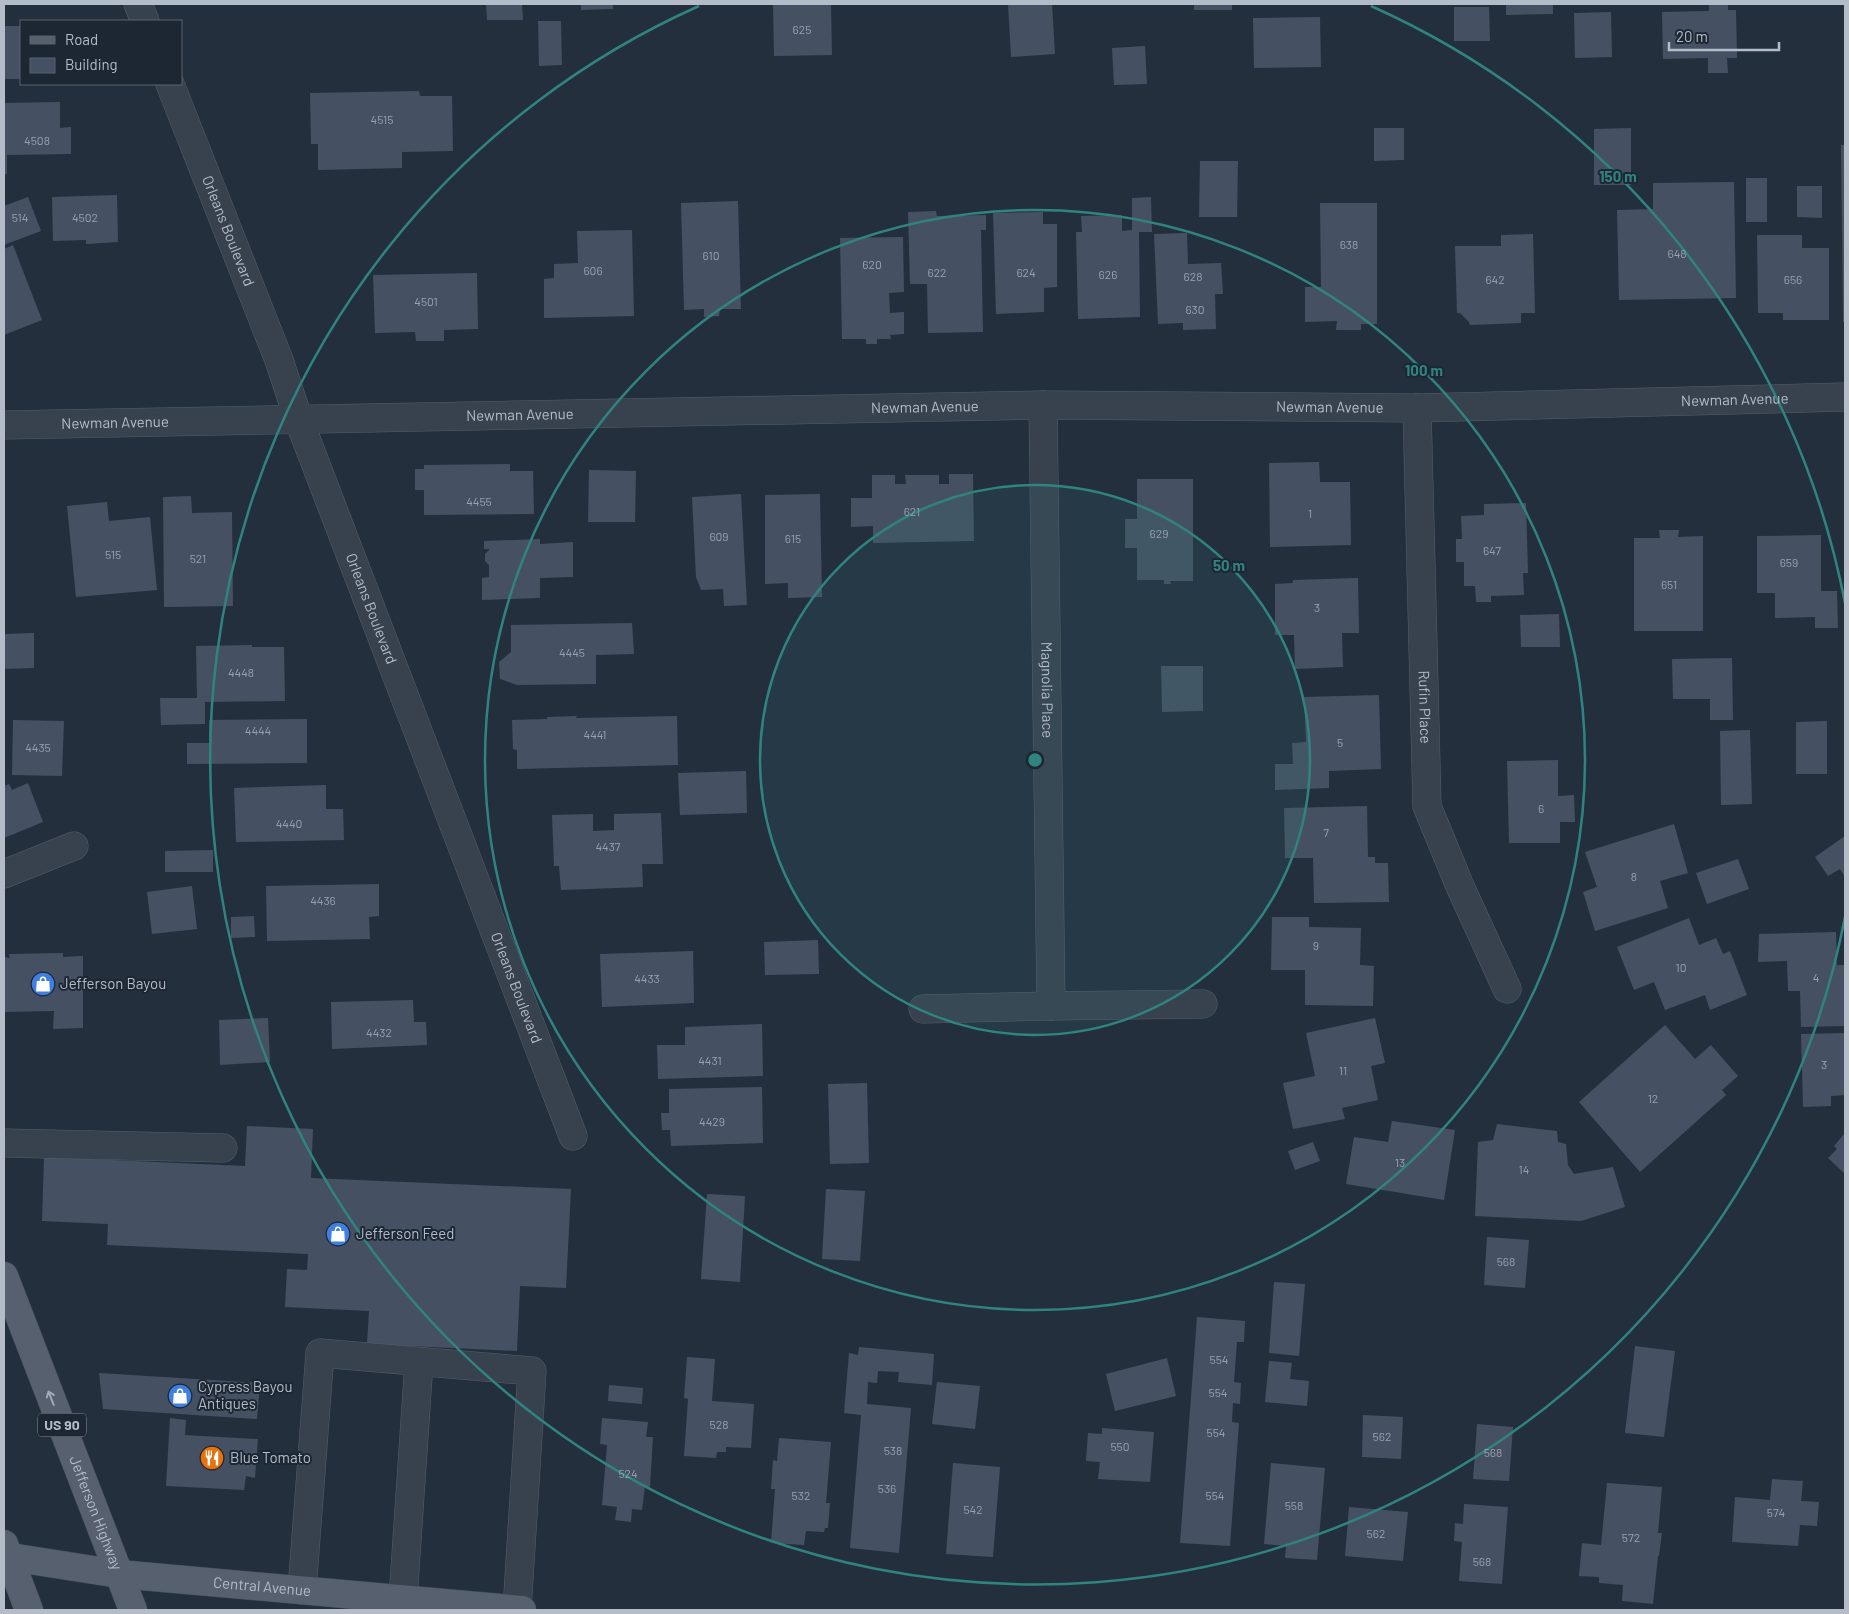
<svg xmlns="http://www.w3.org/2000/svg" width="1849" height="1614" viewBox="0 0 1849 1614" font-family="Barlow,sans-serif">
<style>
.building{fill:#455162}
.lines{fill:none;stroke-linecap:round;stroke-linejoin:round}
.minor-casing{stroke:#565f6c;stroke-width:29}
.major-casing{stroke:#414a57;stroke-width:29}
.minor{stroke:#38414e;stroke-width:28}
.major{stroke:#56606e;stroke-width:28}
.oneway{stroke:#a1aab7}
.ring{fill:none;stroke:#308480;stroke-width:2.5}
.labels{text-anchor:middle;stroke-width:4;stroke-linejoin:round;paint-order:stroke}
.number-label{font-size:12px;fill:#98a1af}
.shield{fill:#1d2633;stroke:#878f9c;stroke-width:1}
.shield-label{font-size:14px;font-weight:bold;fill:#b4bcc9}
.street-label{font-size:15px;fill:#b4bcc9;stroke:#1d2633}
.poi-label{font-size:15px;fill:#b4bcc9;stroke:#1d2633;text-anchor:start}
.centre{fill:#308480;stroke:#1d2633;stroke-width:2.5}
.ring-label{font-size:15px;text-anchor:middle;font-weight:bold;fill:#308480;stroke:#1d2633;stroke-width:4;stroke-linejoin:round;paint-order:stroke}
</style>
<rect width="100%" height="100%" fill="#242f3e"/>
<g class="building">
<polygon points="486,4 522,4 523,20 487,20"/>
<polygon points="581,4 613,4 613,9 581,10"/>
<polygon points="773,4 831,4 832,55 774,56"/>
<polygon points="1008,4 1052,4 1055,54 1011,57"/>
<rect x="1194" y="4" width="38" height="6"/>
<polygon points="1506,4 1553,4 1553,14 1506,15"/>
<polygon points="1709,4 1728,4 1728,10 1736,10 1737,58 1727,58 1728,73 1708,73 1708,58 1663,59 1662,12 1709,11"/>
<polygon points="1454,7 1489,7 1490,41 1454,41"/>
<polygon points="1611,12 1612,57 1575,58 1574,13"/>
<polygon points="1320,17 1321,67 1254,68 1253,18"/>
<polygon points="538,21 561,21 562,65 539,66"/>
<rect x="4" y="26" width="17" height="53"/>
<polygon points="1145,46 1147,84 1114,85 1112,48"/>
<polygon points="419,91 420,96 452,96 453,151 402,152 402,168 318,170 318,144 311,144 310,93"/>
<polygon points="60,102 60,128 71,127 71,154 7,155 7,174 4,174 4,103"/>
<polygon points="1374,128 1404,128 1404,160 1374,161"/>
<polygon points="1631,128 1631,185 1594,185 1594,129"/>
<polygon points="1841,145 1845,145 1845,322 1843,322"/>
<polygon points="1200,161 1238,161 1237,217 1199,217"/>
<rect x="1746" y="178" width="21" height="44"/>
<polygon points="1734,182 1736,298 1619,300 1617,210 1653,209 1653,183"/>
<polygon points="1797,186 1822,186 1822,218 1797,217"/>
<polygon points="117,195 118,242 86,244 86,240 53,241 52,197"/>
<polygon points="28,197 41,231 4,245 4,206"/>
<polygon points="1151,197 1152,232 1139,232 1140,317 1078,319 1076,232 1082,232 1081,216 1122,215 1122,231 1132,230 1132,198"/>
<polygon points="738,201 741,309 720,309 719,316 704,317 704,309 684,310 681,203"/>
<polygon points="1320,203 1377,203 1377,324 1361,324 1361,330 1336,330 1337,321 1305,322 1305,287 1321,287"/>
<polygon points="936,211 937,216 986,215 986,230 981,230 983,332 928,333 927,284 910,284 908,212"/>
<polygon points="1043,212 1043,224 1057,224 1057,287 1044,288 1044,312 996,314 993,213"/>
<polygon points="632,230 634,316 544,318 544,279 554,278 554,264 578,263 577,231"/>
<polygon points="1187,233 1188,264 1221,263 1223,294 1215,294 1216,329 1183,330 1183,323 1158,324 1154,234"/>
<polygon points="1533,234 1535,313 1521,313 1521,323 1470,325 1469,322 1460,313 1457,313 1455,246 1501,246 1501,235"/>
<polygon points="1757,235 1802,235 1802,248 1829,248 1829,320 1783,320 1783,313 1758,313"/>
<polygon points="903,237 904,292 889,293 890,313 904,312 904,334 890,335 891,339 877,339 877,344 866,344 866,339 842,339 840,238"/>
<polygon points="13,245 42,320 4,335 4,249"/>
<polygon points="477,273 478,329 444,330 444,341 416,341 415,332 375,333 373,275"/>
<polygon points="1319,462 1320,482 1350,482 1351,545 1270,547 1269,463"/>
<polygon points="510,464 510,471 533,471 534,514 424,515 424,490 415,490 415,469 424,469 424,465"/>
<polygon points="589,470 636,471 635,522 588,522"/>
<polygon points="949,474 973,474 974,541 873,543 873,526 851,527 851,498 872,498 872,475 895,475 895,484 906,484 905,475 939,475 939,484 949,484"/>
<polygon points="1137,479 1193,479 1193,581 1170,581 1171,584 1164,584 1164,580 1137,580 1137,548 1125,548 1125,519 1137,519"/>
<polygon points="741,494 747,605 724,606 723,589 701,590 696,577 692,497"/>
<polygon points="820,494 822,597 788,598 788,583 765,584 765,495"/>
<polygon points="191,496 192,513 232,512 233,606 164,607 163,497"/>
<polygon points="107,502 109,521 150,517 157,590 76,597 67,506"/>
<polygon points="1526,503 1528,573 1523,573 1524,595 1491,596 1491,602 1476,602 1475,586 1464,586 1464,562 1456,562 1456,539 1462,539 1461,516 1484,515 1484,504"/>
<polygon points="1659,530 1679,530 1678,537 1703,536 1703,631 1634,631 1634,538 1660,538"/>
<polygon points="1821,535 1821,591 1837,591 1838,628 1815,628 1815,617 1775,618 1775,593 1757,593 1757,536"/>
<polygon points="540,539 540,544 573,542 573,577 540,578 540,598 482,600 482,578 489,577 489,565 485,561 485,554 490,549 484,549 484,541"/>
<polygon points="1358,578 1359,633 1342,633 1343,667 1295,669 1294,635 1275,635 1275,584 1293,583 1293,580"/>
<polygon points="1559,614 1560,647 1521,647 1520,615"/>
<polygon points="632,623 634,654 596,655 596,684 517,685 500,679 499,662 511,652 511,625"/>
<polygon points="34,633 34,668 4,669 4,634"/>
<polygon points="252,645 252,647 284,647 285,701 205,702 205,724 161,725 160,698 197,698 196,646"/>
<polygon points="1732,658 1733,720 1710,720 1710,699 1673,699 1672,659"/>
<polygon points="1161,666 1203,666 1203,711 1162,712"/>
<polygon points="1379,695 1381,769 1329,771 1329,788 1275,790 1275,764 1293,764 1292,743 1306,742 1304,697"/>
<polygon points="577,716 576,718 677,716 678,765 517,769 517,750 513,749 512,720 547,719 547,717"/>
<polygon points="307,719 307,763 187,764 187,743 209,743 209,720"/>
<polygon points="13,720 64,721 62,776 12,775"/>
<polygon points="1827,721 1827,774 1796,774 1796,722"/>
<polygon points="1750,730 1752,804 1721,805 1720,731"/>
<polygon points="1558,760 1558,796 1574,795 1575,822 1560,822 1560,843 1509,843 1507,761"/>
<polygon points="746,771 747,813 680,815 678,773"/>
<polygon points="28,783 43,822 4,838 4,786 9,784 12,790"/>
<polygon points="326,785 326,809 343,809 344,840 236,842 234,788"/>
<polygon points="1367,806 1368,857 1375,857 1375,863 1388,863 1389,902 1314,903 1313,858 1285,858 1284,808"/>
<polygon points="661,813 663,864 642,864 643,887 561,890 559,866 554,866 552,815 593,814 593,831 614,830 614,814"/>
<polygon points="1674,824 1688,873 1660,881 1668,908 1595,931 1583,892 1597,887 1585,852"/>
<polygon points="1845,836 1845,877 1840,869 1828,876 1815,857"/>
<polygon points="213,850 213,872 165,872 165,851"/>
<polygon points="1738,859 1749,889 1707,904 1696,873"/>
<polygon points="379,884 379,916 369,917 370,939 267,941 266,886"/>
<polygon points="192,886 197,929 152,934 147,892"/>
<polygon points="254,916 255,937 231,938 231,917"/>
<polygon points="1272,917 1309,917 1309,927 1361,928 1360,965 1374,966 1373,1006 1305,1005 1305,970 1271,970"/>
<polygon points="1689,918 1699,945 1716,938 1723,954 1730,951 1747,995 1710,1010 1705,995 1665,1010 1654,982 1634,990 1617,947"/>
<polygon points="1836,932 1837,965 1845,965 1845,1026 1801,1027 1800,991 1788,991 1787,961 1758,962 1759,934"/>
<polygon points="818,940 819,974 765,975 764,942"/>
<polygon points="693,951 694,1003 602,1007 600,954"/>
<polygon points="63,953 63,957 83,956 83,1028 53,1029 54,1011 4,1012 4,957 10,958 9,954"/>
<polygon points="413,1000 414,1022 426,1022 427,1045 332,1049 331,1002"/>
<polygon points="268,1018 270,1062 220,1065 219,1020"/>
<polygon points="1375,1018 1385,1063 1371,1066 1378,1100 1342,1108 1345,1119 1293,1129 1283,1083 1315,1076 1306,1033"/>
<polygon points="762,1024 763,1076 658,1079 657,1045 685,1045 685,1027"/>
<polygon points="1665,1025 1695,1059 1711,1045 1738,1076 1722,1090 1726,1095 1640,1172 1579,1102"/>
<polygon points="1845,1033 1845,1095 1831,1096 1831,1106 1803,1107 1801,1034"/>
<polygon points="867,1083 869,1163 830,1164 828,1084"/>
<polygon points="762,1087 763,1143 671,1146 670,1130 662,1130 661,1113 669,1113 669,1089"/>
<polygon points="1392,1121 1455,1130 1444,1200 1346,1184 1354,1137 1388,1142"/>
<polygon points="1497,1124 1557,1131 1558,1142 1566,1144 1568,1165 1574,1174 1613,1167 1625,1207 1581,1221 1475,1216 1478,1142 1493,1140"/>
<polygon points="247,1126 313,1129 311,1178 571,1189 566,1288 520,1286 517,1351 367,1344 369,1311 285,1307 287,1269 307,1270 308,1254 107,1245 108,1224 42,1221 44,1157 245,1166"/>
<polygon points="1845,1133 1845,1174 1828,1158 1837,1149 1834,1146"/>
<polygon points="1313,1142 1320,1161 1295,1170 1288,1151"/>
<polygon points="826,1189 865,1191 860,1261 822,1259"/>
<polygon points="707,1194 745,1196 740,1282 701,1279"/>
<polygon points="1487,1237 1529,1240 1525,1288 1484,1285"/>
<polygon points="1274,1282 1305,1284 1299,1356 1269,1353"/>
<polygon points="1197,1317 1245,1321 1244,1342 1237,1342 1234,1382 1241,1383 1240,1404 1233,1403 1232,1422 1239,1423 1230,1546 1180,1543"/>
<polygon points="1635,1346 1675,1351 1664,1437 1625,1433"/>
<polygon points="859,1347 934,1354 932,1385 898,1382 899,1372 878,1371 877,1383 868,1382 867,1404 911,1408 899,1553 850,1548 861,1415 844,1413 849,1353 858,1355"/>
<polygon points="687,1357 715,1359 712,1401 754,1404 751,1448 726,1447 726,1452 717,1452 716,1458 684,1456 688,1399 684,1398"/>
<polygon points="1167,1358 1176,1396 1115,1411 1106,1374"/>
<polygon points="1269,1361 1292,1363 1290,1379 1309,1381 1307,1406 1265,1402"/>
<polygon points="99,1373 260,1383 257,1419 103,1409"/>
<polygon points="937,1382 980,1386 975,1429 932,1424"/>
<polygon points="609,1385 643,1388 642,1404 608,1401"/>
<polygon points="1363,1415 1403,1417 1401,1459 1362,1457"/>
<polygon points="170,1418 186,1420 185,1435 258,1439 255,1478 246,1476 244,1490 166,1486"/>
<polygon points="602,1418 648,1422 646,1437 653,1437 650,1487 645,1486 642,1510 632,1509 631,1522 615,1520 617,1507 602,1505 607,1445 600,1444"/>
<polygon points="1477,1424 1513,1427 1509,1481 1473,1479"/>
<polygon points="1102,1428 1154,1432 1150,1482 1098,1479 1100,1462 1086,1461 1088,1433 1102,1434"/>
<polygon points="779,1438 831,1442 826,1503 830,1503 828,1528 825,1528 824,1532 806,1531 804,1545 771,1543 775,1489 771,1489 773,1460 777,1461"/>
<polygon points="953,1463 1000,1467 993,1557 946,1554"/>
<polygon points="1271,1463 1325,1468 1317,1560 1285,1558 1286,1546 1264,1544"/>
<polygon points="1772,1479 1803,1481 1801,1501 1819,1502 1817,1526 1800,1525 1798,1546 1732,1542 1735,1497 1770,1500"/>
<polygon points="1607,1483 1662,1487 1658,1533 1662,1533 1659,1556 1658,1556 1653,1604 1622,1601 1623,1585 1599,1583 1599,1577 1579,1576 1582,1543 1601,1545"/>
<polygon points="1464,1504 1508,1507 1502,1584 1459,1581 1462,1542 1454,1541 1455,1523 1463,1524"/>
<polygon points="1349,1507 1408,1512 1403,1561 1345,1556"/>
</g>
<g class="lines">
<g class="minor-casing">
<g id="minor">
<polyline points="138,4 145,21"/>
<path id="s1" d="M170,84L279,360L298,418L573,1136"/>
<path id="s2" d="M1043,405L1051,1006L1203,1004"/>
<path id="s3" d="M1417,408L1427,806L1459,884L1507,989"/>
<path id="s4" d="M4,425L1043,405L1417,408L1845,397"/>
<polyline points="4,874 74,846"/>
<polyline points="923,1009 1051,1006"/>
<polyline points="4,1143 223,1148"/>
<polyline points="302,1590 320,1353 532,1371 517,1610"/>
<polyline points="403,1599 419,1362"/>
</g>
</g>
<g class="major-casing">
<g id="major">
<path id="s5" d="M4,1276L133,1610"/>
<polyline points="4,1544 29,1610"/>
<path id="s6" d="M4,1556L119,1574L522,1610"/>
</g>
</g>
<use href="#minor" class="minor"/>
<use href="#major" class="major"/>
</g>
<defs><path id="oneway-shaft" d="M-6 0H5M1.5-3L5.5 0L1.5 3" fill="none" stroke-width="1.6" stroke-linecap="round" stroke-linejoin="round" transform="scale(1.25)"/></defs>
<use class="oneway" href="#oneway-shaft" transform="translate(51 1398) rotate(-111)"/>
<circle cx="1035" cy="760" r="275" fill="#308480" fill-opacity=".12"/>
<g class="ring">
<circle cx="1035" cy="760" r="275"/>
<circle cx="1035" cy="760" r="550"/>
<path d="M1845 917A825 825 0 1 1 699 6M1371 6A825 825 0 0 1 1845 603"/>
</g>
<defs>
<g id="shop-disc" transform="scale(1.25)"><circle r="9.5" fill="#3f7fe0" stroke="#1d2633"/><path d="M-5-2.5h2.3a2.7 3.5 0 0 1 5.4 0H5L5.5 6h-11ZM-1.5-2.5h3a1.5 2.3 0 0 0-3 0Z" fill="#fff"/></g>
<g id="restaurant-disc" transform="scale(1.25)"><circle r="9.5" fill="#e8710a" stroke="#1d2633"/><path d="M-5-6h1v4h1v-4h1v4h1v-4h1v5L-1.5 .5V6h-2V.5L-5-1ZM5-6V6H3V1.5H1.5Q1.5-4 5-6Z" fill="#fff"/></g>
</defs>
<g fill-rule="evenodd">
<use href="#shop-disc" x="43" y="984"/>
<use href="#shop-disc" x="338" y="1234"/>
<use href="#shop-disc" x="180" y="1396"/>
<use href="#restaurant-disc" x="212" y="1458"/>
</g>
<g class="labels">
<g class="number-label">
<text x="802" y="34">625</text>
<text x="382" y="124">4515</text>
<text x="37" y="145">4508</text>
<text x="20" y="222">514</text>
<text x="85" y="222">4502</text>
<text x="1349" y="249">638</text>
<text x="1677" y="258">648</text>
<text x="711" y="260">610</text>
<text x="872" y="269">620</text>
<text x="593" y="275">606</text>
<text x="937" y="277">622</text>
<text x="1026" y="277">624</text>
<text x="1108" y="279">626</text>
<text x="1193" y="281">628</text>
<text x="1495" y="284">642</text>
<text x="1793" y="284">656</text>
<text x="426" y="306">4501</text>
<text x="1195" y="314">630</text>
<text x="479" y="506">4455</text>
<text x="912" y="516">621</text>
<text x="1310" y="518">1</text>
<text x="1159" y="538">629</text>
<text x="719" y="541">609</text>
<text x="793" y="543">615</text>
<text x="1492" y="555">647</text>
<text x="113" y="559">515</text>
<text x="198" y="563">521</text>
<text x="1789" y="567">659</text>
<text x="1669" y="589">651</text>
<text x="1317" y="612">3</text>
<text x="572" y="657">4445</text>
<text x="241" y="677">4448</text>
<text x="258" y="735">4444</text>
<text x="595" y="739">4441</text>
<text x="1340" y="747">5</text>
<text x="38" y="752">4435</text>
<text x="1541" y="813">6</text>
<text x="289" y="828">4440</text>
<text x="1326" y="837">7</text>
<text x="608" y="851">4437</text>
<text x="1634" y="881">8</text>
<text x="323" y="905">4436</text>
<text x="1316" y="950">9</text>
<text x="1681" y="972">10</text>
<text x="1816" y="982">4</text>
<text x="647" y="983">4433</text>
<text x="379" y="1037">4432</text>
<text x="710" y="1065">4431</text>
<text x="1824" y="1069">3</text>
<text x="1343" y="1075">11</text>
<text x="1653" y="1103">12</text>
<text x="712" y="1126">4429</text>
<text x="1400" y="1167">13</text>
<text x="1524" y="1174">14</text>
<text x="1506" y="1266">568</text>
<text x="1219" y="1364">554</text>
<text x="1218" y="1397">554</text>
<text x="719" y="1429">528</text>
<text x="1216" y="1437">554</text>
<text x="1382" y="1441">562</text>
<text x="1120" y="1451">550</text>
<text x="893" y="1455">538</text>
<text x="1493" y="1457">568</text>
<text x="628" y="1478">524</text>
<text x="887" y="1493">536</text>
<text x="801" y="1500">532</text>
<text x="1215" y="1500">554</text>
<text x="1294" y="1510">558</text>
<text x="973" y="1514">542</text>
<text x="1776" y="1517">574</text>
<text x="1376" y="1538">562</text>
<text x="1631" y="1542">572</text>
<text x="1482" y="1566">568</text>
</g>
<rect class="shield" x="38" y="1413.5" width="48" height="23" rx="4"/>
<g class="shield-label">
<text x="62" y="1430">US 90</text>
</g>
<g class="street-label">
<text dy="5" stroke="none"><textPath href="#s1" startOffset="158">Orleans Boulevard</textPath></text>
<text dy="5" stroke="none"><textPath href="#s4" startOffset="1731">Newman Avenue</textPath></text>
<text dy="5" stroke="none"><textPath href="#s4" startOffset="921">Newman Avenue</textPath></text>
<text dy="5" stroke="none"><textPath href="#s4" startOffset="1326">Newman Avenue</textPath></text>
<text dy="5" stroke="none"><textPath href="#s4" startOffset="516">Newman Avenue</textPath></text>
<text dy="5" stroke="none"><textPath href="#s4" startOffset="111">Newman Avenue</textPath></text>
<text dy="5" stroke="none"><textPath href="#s1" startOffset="562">Orleans Boulevard</textPath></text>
<text dy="5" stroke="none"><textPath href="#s2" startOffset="285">Magnolia Place</textPath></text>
<text dy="5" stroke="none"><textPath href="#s3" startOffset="299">Rufin Place</textPath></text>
<text dy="5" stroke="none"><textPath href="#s1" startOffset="968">Orleans Boulevard</textPath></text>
<text dy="5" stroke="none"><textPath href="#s5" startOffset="254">Jefferson Highway</textPath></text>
<text dy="5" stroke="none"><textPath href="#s6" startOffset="260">Central Avenue</textPath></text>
</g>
<g class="poi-label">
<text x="60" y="989">Jefferson Bayou</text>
<text x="356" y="1239">Jefferson Feed</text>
<text x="198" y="1392">Cypress Bayou<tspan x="198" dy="17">Antiques</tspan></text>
<text x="230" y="1463">Blue Tomato</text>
</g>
</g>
<circle cx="1035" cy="760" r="8" class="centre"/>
<g class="ring-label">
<text x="1618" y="182">150 m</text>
<text x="1424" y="376">100 m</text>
<text x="1229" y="571">50 m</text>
</g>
<rect width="1849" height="1614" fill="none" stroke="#b4bcc9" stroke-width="10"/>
<rect x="20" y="20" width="162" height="65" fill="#1d2633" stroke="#59626f"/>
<rect x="30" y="36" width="25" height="8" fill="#56606e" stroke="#59626f"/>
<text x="65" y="45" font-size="15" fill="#b4bcc9">Road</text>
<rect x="30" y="58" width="25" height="15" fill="#455162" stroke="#59626f"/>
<text x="65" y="70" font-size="15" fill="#b4bcc9">Building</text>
<path d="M1669 42v8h110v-8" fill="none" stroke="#b4bcc9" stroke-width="2.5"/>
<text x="1676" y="42" font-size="15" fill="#b4bcc9" stroke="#1d2633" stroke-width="4" paint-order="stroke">20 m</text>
</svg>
